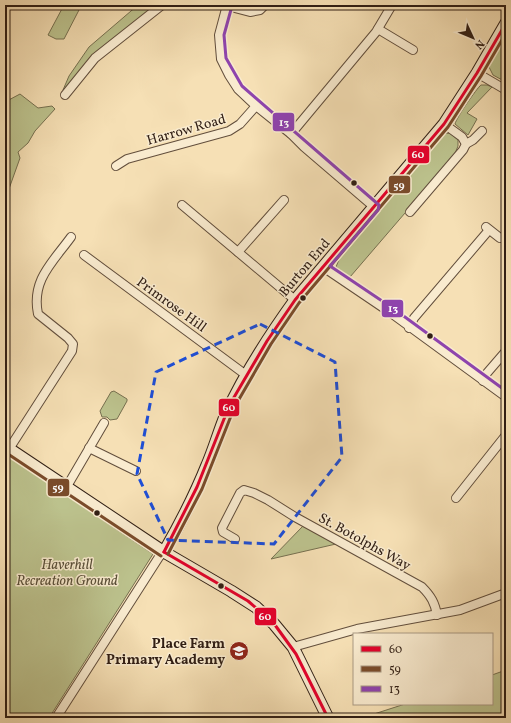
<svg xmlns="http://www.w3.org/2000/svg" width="511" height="723" viewBox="0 0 511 723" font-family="Vollkorn,serif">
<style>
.green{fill:#bcc28d;stroke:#767050}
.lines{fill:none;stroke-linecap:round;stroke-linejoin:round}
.street-casing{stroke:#624e3c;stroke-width:10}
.secondary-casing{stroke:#301e14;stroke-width:13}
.street{stroke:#f9ebcf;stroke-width:8}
.secondary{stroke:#f9ebcf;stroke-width:11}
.bus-1-casing{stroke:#f9ebcf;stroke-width:6}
.bus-2-casing{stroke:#f9ebcf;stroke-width:6}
.bus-3-casing{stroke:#f9ebcf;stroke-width:6}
.bus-1{stroke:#e4002b;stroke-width:3}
.bus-2{stroke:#7a4b2a;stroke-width:3}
.bus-3{stroke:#8e44ad;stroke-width:3}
.marked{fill:none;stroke:#1d4ed8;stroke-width:3;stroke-dasharray:8 5;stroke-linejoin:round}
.bus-dot{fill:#301e14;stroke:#f9ebcf;stroke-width:1.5}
.labels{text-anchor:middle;stroke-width:3;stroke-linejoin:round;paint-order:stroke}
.street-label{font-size:14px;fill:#301e14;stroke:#f9ebcf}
.park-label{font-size:14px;font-style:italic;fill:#5a4f38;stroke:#f9ebcf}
.poi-label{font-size:14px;font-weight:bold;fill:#301e14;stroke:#f9ebcf;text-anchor:end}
.line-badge{stroke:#f9ebcf;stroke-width:1.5}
.badge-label{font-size:11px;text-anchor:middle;font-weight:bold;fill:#fff}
</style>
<rect width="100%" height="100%" fill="#f6e0b5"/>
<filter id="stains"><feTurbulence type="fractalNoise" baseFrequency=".005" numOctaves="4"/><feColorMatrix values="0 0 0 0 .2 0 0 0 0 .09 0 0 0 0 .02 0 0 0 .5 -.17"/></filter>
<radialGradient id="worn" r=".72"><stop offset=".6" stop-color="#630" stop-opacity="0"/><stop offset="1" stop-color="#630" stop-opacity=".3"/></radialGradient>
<g class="green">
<polygon points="64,5 69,5 79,10 64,39 56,39 48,35"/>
<polygon points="138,5 158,5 66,90 63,90 69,76 89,47"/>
<polygon points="506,34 506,82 493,75 489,67 492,58"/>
<path d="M481,85H487L492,87L467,113L477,119L468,135L455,124C456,118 477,88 481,85Z"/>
<polygon points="20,94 38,108 52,106 55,109 35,131 28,143 18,152 20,158 5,200 5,102"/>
<polygon points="450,133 458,140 458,146 454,156 350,277 336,267 340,257 443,134"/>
<polygon points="114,391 127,399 127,401 117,419 110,420 107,417 102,417 100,411 111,392"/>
<polygon points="5,454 153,554 49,718 5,718"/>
<polygon points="303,526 336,544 271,559"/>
<polygon points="506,670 506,718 376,718 374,714 405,704 492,704 492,675"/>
</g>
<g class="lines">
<g class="street-casing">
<g id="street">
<polyline points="227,5 219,35 221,59 229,75 238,89 256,106 291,134 304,147 374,207"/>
<polyline points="227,6 250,12 260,10 265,5"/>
<polyline points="378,29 413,50"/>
<polyline points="477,73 506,90"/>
<polyline points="65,95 95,58 162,5"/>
<polyline points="291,134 376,32 392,5"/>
<polyline points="466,144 473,140 482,131"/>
<polyline points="116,166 127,159 229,131 240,124 256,106"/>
<polyline points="182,205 295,300"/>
<polyline points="410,212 463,150 466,144 462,137 444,124"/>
<polyline points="486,227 500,238"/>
<polyline points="238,252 284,200"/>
<polyline points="84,255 246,375"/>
<polyline points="323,267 391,313 506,397"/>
<polyline points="409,328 414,318 489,230"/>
<polyline points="483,381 487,373 506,351"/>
<polyline points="89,448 136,471"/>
<path d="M9,449L72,351L73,344L68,338L38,314C31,280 53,262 71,237"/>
<polyline points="66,488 104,423"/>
<polyline points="456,498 506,435"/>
<path d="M235,539L223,532L222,528L240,493L244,490L254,493L268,500L295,517L422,587C431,596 435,603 437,615"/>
<polyline points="293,647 357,629 460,610 506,593"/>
<polyline points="56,718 159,557 164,552"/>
</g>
</g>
<g class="secondary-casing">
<g id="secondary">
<polyline points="5,446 164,552 231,591 256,607 274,624 293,647 328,718"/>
<path d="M164,552C180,524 195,495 207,465C214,449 219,431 226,414C245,373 269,336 295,300L444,124L477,73L506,23"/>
</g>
</g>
<use href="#street" class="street"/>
<use href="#secondary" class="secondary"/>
<g class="bus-1-casing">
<g id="bus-1">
<polyline points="164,552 197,487 226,414 233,399 267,341 295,300 444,124 477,73 506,23"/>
<polyline points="164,552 248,601 262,613 275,625 296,654 328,718"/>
</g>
</g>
<g class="bus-2-casing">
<g id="bus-2">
<polyline points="5,452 161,556"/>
<polyline points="168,554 202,489 231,416 238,401 271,344 299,303 448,127 481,76 506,33"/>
</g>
</g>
<g class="bus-3-casing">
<polyline id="bus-3" points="232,6 224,35 226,58 242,86 379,205 378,210 330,266 394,309 506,391"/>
</g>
<use href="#bus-1" class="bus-1"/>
<use href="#bus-2" class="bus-2"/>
<use href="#bus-3" class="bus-3"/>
</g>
<path class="marked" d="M260,324L335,362L342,457L274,544L168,540L137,474L156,372Z"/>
<defs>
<g id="school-disc" transform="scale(1)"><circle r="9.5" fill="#8f2418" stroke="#f9ebcf"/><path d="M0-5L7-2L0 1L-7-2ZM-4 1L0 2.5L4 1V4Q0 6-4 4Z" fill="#fff"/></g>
</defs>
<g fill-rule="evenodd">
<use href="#school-disc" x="239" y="651"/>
</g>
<g class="bus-dot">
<circle cx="354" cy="183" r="3.5"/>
<circle cx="303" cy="298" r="3.5"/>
<circle cx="430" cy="336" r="3.5"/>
<circle cx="97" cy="513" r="3.5"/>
<circle cx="221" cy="586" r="3.5"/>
</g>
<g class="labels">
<g class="street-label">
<text transform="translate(186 129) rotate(-16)" y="5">Harrow Road</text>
<text transform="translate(304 267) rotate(-50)" y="5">Burton End</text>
<text transform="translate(172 304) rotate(36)" y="5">Primrose Hill</text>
<text transform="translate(365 541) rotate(29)" y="5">St. Botolphs Way</text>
</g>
<g class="park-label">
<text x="67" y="569">Haverhill<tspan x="67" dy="16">Recreation Ground</tspan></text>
</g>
<g class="poi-label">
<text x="225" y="648">Place Farm<tspan x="225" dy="16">Primary Academy</tspan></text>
</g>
</g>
<g class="line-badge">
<rect x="272" y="112" width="23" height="20" rx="4" fill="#8e44ad"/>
<rect x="407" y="145" width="23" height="19" rx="4" fill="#e4002b"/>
<rect x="388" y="175" width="23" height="19" rx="4" fill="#7a4b2a"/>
<rect x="381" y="299" width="23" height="19" rx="4" fill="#8e44ad"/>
<rect x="218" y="398" width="22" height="19" rx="4" fill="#e4002b"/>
<rect x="47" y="478" width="23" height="19" rx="4" fill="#7a4b2a"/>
<rect x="254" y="607" width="23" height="19" rx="4" fill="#e4002b"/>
</g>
<g class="badge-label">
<text x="284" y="126">13</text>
<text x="418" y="158">60</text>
<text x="399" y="189">59</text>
<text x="393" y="312">13</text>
<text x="229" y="411">60</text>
<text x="58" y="491">59</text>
<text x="265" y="620">60</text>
</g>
<rect width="511" height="723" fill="none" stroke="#f6e0b5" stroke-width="20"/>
<rect x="6" y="6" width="499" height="711" fill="none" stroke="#301e14" stroke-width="2"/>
<rect x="10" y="10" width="491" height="703" fill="none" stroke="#301e14"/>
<rect x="353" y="633" width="140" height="72" fill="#f9ebcf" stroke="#a99984"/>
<rect x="361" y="646" width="20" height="6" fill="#e4002b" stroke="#a99984"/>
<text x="389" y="653" font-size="12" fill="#301e14">60</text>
<rect x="361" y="666" width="20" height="6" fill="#7a4b2a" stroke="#a99984"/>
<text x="389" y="673" font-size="12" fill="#301e14">59</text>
<rect x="361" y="686" width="20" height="6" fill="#8e44ad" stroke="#a99984"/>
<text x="389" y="693" font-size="12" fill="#301e14">13</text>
<g transform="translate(473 38) rotate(134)" stroke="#f9ebcf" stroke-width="3" paint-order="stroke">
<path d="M0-3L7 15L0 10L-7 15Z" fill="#301e14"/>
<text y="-6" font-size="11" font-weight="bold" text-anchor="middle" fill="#301e14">N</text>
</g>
<rect width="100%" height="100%" filter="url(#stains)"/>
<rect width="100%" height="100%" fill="url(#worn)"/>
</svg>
